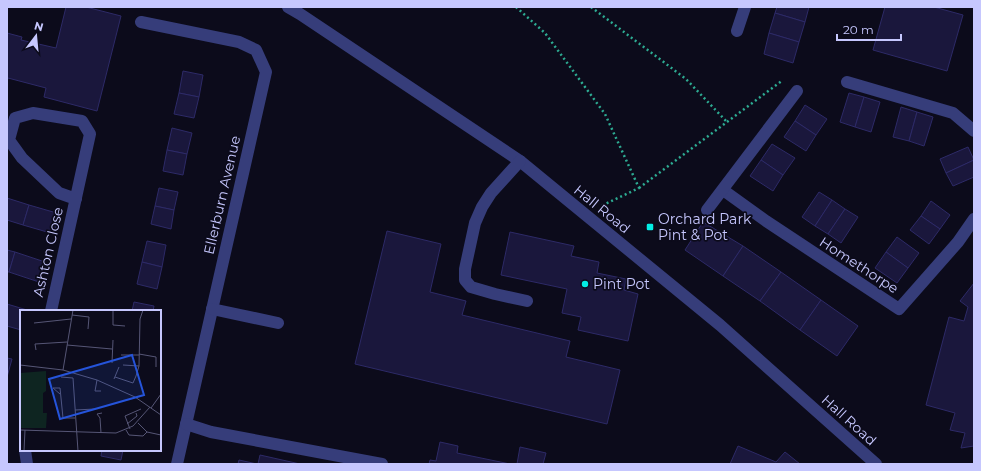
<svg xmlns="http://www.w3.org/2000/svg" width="981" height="471" viewBox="0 0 981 471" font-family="Montserrat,sans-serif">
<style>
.building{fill:#1a173c;stroke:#2d2a67}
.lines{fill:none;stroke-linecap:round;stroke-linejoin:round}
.path{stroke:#2dab92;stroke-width:2.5;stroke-dasharray:2 3;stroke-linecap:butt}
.minor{stroke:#363d7a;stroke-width:12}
.poi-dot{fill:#03ede4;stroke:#0c0b1b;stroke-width:1.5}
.labels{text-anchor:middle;stroke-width:3.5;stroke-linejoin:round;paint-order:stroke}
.street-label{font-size:14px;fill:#c6c7fe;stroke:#0c0b1b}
.poi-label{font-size:14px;fill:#c6c7fe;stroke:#0c0b1b;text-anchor:start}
.inset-road{fill:none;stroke:#565676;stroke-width:1}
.view{fill:#2554da;fill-opacity:0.15;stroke:#2554da;stroke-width:2}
.inset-edge{fill:none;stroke:#c6c7fe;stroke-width:2}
</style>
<rect width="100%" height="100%" fill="#0c0b1b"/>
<g class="building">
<polygon points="66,7 86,7 121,16 97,111 44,97 46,88 8,78 7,82 7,33 22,37 21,40 56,48"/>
<polygon points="777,7 809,7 805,22 775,13"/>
<polygon points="885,7 934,7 963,15 947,71 873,50"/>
<polygon points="775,13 805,22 799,42 769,33"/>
<polygon points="769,33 799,42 793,63 764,54"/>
<polygon points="183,71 203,75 199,97 179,93"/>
<polygon points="179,93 199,97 194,118 174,114"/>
<polygon points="849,93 864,97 855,127 840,122"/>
<polygon points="864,97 880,102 871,132 855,127"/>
<polygon points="805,105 827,119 816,135 795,121"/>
<polygon points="901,107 917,112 909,141 893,137"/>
<polygon points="917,112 933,117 924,146 909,141"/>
<polygon points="795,121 816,135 806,151 784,137"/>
<polygon points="172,128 192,133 187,154 167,150"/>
<polygon points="772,144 795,158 783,175 761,160"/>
<polygon points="968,147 974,160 946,173 940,159"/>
<polygon points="167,150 187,154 183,175 163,171"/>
<polygon points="761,160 783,175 773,191 750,176"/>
<polygon points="974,160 974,177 953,186 946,173"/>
<polygon points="159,188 178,192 174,210 155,206"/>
<polygon points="819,192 832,200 815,226 802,217"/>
<polygon points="7,198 29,205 23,225 7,220"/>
<polygon points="832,200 845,209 828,234 815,226"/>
<polygon points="931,201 950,215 940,229 921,216"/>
<polygon points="29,205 60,214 54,234 23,225"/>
<polygon points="155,206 174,210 171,229 151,224"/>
<polygon points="845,209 858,217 841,243 828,234"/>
<polygon points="921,216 940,229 929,244 910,230"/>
<polygon points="703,222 743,246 723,276 685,250"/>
<polygon points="387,231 441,244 430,292 466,301 462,315 570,341 566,357 620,370 607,424 355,364"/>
<polygon points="510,232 574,246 571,256 599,262 597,273 626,279 624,290 638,294 628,341 578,330 581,317 562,313 567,289 501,275"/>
<polygon points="897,237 919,253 908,268 886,252"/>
<polygon points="147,241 166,245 162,267 142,262"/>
<polygon points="743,246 781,272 760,301 723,276"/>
<polygon points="7,250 15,252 9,272 7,272"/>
<polygon points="15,252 45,262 39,282 9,272"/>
<polygon points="886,252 908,268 897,283 875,268"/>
<polygon points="142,262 162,267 157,289 137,284"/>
<polygon points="781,272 821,300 800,330 760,301"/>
<polygon points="974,283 974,446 961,448 965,433 950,430 955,413 926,405 949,317 964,321 968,307 960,301"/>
<polygon points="821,300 858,326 837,356 800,330"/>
<polygon points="134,302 154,306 153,311 132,311"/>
<polygon points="7,304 27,310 27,311 21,311 21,330 7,326"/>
<polygon points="7,358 12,359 7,377"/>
<polygon points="440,442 458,446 457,453 510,464 429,464 430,460 436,461"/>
<polygon points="738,446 776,462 785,452 800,464 730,464"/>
<polygon points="520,447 546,453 543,464 517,464"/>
<polygon points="102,450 123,450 121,460 101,456"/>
<polygon points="260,455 300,464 258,464"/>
<polygon points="239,460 257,464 238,464"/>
</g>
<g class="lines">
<g class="path">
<polyline points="516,7 545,33 605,114 639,188 601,206"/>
<polyline points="591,7 686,79 727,122"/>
<polyline points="639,188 783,80"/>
</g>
<g class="minor">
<polyline points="288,7 300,14 520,161 720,325 876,464"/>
<polyline points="141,22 239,42 256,50 266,72 177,464"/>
<polyline points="737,31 745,7"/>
<polyline points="847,82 953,113 974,131"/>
<polyline points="520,161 491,193 482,207 475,223 465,269 465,280 471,287 495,294 527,301"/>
<polyline points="723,190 766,221 899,309 958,242 974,219"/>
<polyline points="707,210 797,91"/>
<polyline points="212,309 278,323"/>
<polyline points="51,311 90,134 82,121 33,113 15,118 9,140 22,158 59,193 76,199"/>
<polyline points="186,424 211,432 382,464"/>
<polyline points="25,450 27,464"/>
</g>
</g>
<g class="poi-dot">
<rect x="646" y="223" width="8" height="8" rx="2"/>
<circle cx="585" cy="284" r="4"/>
</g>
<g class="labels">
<g class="street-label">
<text transform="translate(222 195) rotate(-77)" y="5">Ellerburn Avenue</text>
<text transform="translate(602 209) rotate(39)" y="5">Hall Road</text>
<text transform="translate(48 252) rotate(-77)" y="5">Ashton Close</text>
<text transform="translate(859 265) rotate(33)" y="5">Homethorpe</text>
<text transform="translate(849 420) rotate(42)" y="5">Hall Road</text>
</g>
<g class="poi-label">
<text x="658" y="224">Orchard Park<tspan x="658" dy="16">Pint &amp; Pot</tspan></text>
<text x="593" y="289">Pint Pot</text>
</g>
</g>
<g transform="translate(20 310)">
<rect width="141" height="141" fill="#0c0b1b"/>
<path d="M26,61V81L23,83V103H27L26,118H0V63Z" fill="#0e2521"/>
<path class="inset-road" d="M93,0V15L105,16M52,5L69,7L68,19M14,13L51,9M47,35L92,39M16,40L15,34L47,32M119,44L136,47V57M101,45H119M92,53L93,30M0,55L43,60L77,70L115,87L141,105M103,55L119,56M43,60L53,0M41,67L53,68L58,141M95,67L113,73L116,66L119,56L120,9L123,0M94,69L99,57M77,70L75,81H81M40,84L33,78H40L43,108H55M131,98L141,84M55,100L75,99M118,113L127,122L141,125M107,114L117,106L116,103M110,119L105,106L121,99M0,120L96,123L113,116L130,97M106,120L109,125L123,126L127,122M81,123L80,108L77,104L82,103M4,141L5,120"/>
<path class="view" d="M112,45L124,85L40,109L29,69Z"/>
<rect width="141" height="141" class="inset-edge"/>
</g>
<rect width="981" height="471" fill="none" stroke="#c6c7fe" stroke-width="16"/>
<g transform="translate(36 36) rotate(16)" stroke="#0c0b1b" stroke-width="3" paint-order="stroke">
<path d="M0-3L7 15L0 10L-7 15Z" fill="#c6c7fe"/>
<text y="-6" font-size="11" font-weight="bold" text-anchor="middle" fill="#c6c7fe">N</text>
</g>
<path d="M837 34v6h64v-6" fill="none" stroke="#c6c7fe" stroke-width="2"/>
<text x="843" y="34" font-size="12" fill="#c6c7fe" stroke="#0c0b1b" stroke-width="3" paint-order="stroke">20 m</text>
</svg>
